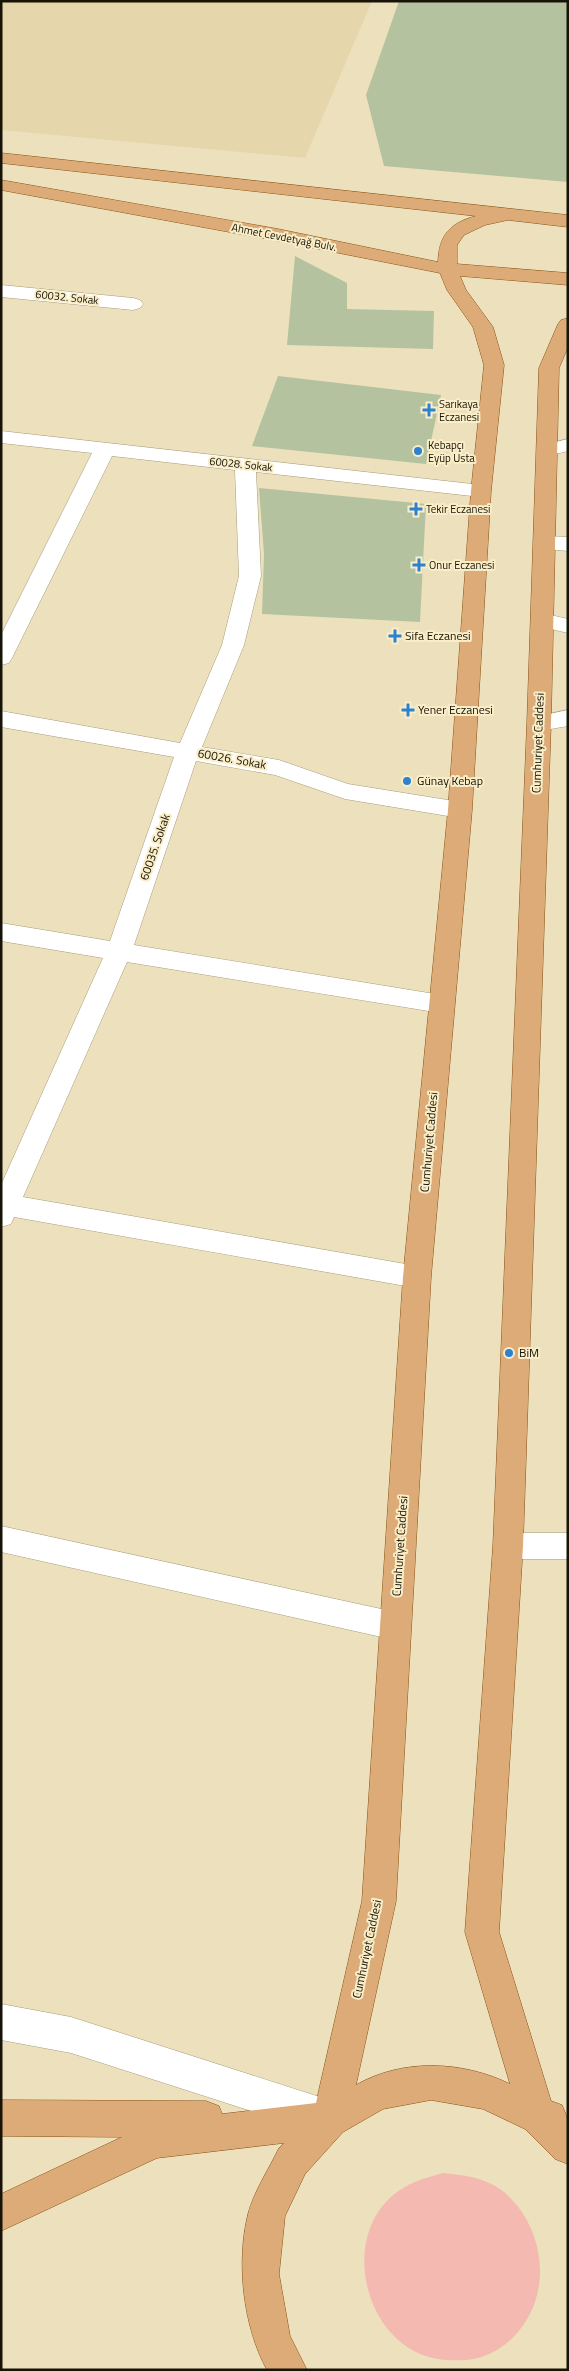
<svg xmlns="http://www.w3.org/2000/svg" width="569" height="2371" viewBox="0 0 569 2371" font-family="'Titillium Web',sans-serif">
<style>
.built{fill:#e5d7ab}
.green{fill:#f4bab1}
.building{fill:#b5c29f}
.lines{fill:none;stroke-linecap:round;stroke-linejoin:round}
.minor-casing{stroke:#a79c7a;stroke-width:1}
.major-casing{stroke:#885115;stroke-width:1}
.minor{fill:#fff;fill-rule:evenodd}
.major{fill:#dcab77;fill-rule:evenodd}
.poi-dot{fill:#2d81cf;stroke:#faeec9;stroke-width:2}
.labels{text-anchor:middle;stroke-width:4;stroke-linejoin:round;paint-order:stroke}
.far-street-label{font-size:11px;fill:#171306;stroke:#faeec9}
.far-poi-label{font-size:11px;fill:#171306;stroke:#faeec9;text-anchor:start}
.poi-label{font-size:12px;fill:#171306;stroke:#faeec9;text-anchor:start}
.street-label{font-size:12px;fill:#171306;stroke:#faeec9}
</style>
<rect width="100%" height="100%" fill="#ede1bd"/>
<polygon class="built" points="1,1 372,1 305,158 1,130"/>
<path class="green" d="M443,2173C463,2175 483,2177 500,2189C538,2217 551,2273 530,2314C517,2339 494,2358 466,2360C449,2361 433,2360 418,2353C362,2327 344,2238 392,2196C407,2183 424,2178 443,2173Z"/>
<g class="building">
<polygon points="399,1 568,1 568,182 384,166 366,95"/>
<polygon points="295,256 347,283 347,309 434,311 433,349 287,345"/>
<polygon points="278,376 441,395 426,464 252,446"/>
<polygon points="259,488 426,504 420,622 262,614 264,554"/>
</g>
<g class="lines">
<g class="minor-casing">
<g id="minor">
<polygon points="1,285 133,298 140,300 143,304 140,308 133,310 1,297"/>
<polygon points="1,431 481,485 488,487 491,491 488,495 481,497 256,472 261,576 244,645 202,747 279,760 348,784 460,802 468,804 472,810 468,816 460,818 345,799 275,775 196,761 134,945 441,995 450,997 454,1004 450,1011 441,1013 127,962 23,1197 417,1266 427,1269 431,1277 427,1285 417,1288 14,1217 11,1224 1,1227 1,1185 103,958 1,941 1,923 110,941 174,757 1,727 1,711 180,743 222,645 239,576 235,470 112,456 12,658 9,663 1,665 1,635 92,453 1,443"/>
<polygon points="568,439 568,451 547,456 540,454 537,450 540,446"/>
<polygon points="544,536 568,537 568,551 536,548 533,543 536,538"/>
<polygon points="542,613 568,619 568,633 534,625 531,620 534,615"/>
<polygon points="568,710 568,726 539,731 531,728 527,723 531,718"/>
<polygon points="1,1526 395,1612 406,1616 411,1626 406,1636 395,1640 1,1552"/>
<polygon points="508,1533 568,1533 568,1559 508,1559 497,1556 493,1546 497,1536"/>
<polygon points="1,2004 71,2017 326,2099 339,2104 344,2117 339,2130 326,2135 71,2053 1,2040"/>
</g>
</g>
<g class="major-casing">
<path id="major" d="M1,153L568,215V227L508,220L485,225L464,235L457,245V264L568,273V285L460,276L466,290L493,327L504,365L491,491L472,810L431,1277L396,1901L356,2085C403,2058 463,2061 510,2084L465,1932L493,1546L527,723L539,368L558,324L561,320L568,318V347L559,368L551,723L523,1546L499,1932L551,2101L562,2105L568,2120V2164L555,2159L525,2129L483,2109L431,2100L383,2109L343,2132L305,2174L285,2216L279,2274L290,2336L307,2370H267C243,2326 236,2262 248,2214C254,2191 269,2169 279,2148L284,2143L157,2158L1,2231V2194L122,2137L1,2136V2100L206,2101L219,2106L222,2114L316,2103L362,1901L403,1277L448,810L471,491L484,365L473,327L447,290L440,273L278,241L1,190V180L278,229L438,262C439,235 450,223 476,216L1,163Z"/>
</g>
<use href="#minor" class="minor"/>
<use href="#major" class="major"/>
</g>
<g class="poi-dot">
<path d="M426.5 402.5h5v5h5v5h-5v5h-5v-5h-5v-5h5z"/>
<circle cx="418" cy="451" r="5"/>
<path d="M413.5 501.5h5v5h5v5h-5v5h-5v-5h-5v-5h5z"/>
<path d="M416.5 557.5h5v5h5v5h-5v5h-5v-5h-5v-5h5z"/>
<path d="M392.5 628.5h5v5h5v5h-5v5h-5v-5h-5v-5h5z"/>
<path d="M405.5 702.5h5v5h5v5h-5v5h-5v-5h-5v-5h5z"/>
<circle cx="407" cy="781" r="5"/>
<circle cx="509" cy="1353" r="5"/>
</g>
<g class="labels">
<g class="far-street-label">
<text transform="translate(284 237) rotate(11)" y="4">Ahmet Cevdetyağ Bulv.</text>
<text transform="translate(67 297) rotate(6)" y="4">60032. Sokak</text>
<text transform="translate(241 464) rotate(6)" y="4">60028. Sokak</text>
</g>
<g class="far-poi-label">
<text x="439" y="408">Sarıkaya<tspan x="439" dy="13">Eczanesi</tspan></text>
<text x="428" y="449">Kebapçı<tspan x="428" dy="13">Eyüp Usta</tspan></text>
<text x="426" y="513">Tekir Eczanesi</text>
<text x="429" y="569">Onur Eczanesi</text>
</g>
<g class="poi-label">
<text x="405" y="640">Sifa Eczanesi</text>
<text x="418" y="714">Yener Eczanesi</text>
<text x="417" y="785">Günay Kebap</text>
<text x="519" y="1357">BiM</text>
</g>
<g class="street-label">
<text transform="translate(538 743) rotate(-88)" y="4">Cumhuriyet Caddesi</text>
<text transform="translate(232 759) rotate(10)" y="4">60026. Sokak</text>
<text transform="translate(155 847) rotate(-71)" y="4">60035. Sokak</text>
<text transform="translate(429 1142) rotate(-85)" y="4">Cumhuriyet Caddesi</text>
<text transform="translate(400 1546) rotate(-86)" y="4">Cumhuriyet Caddesi</text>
<text transform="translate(367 1949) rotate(-78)" y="4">Cumhuriyet Caddesi</text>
</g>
</g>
<rect width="569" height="2371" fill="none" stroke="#171306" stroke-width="5"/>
</svg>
